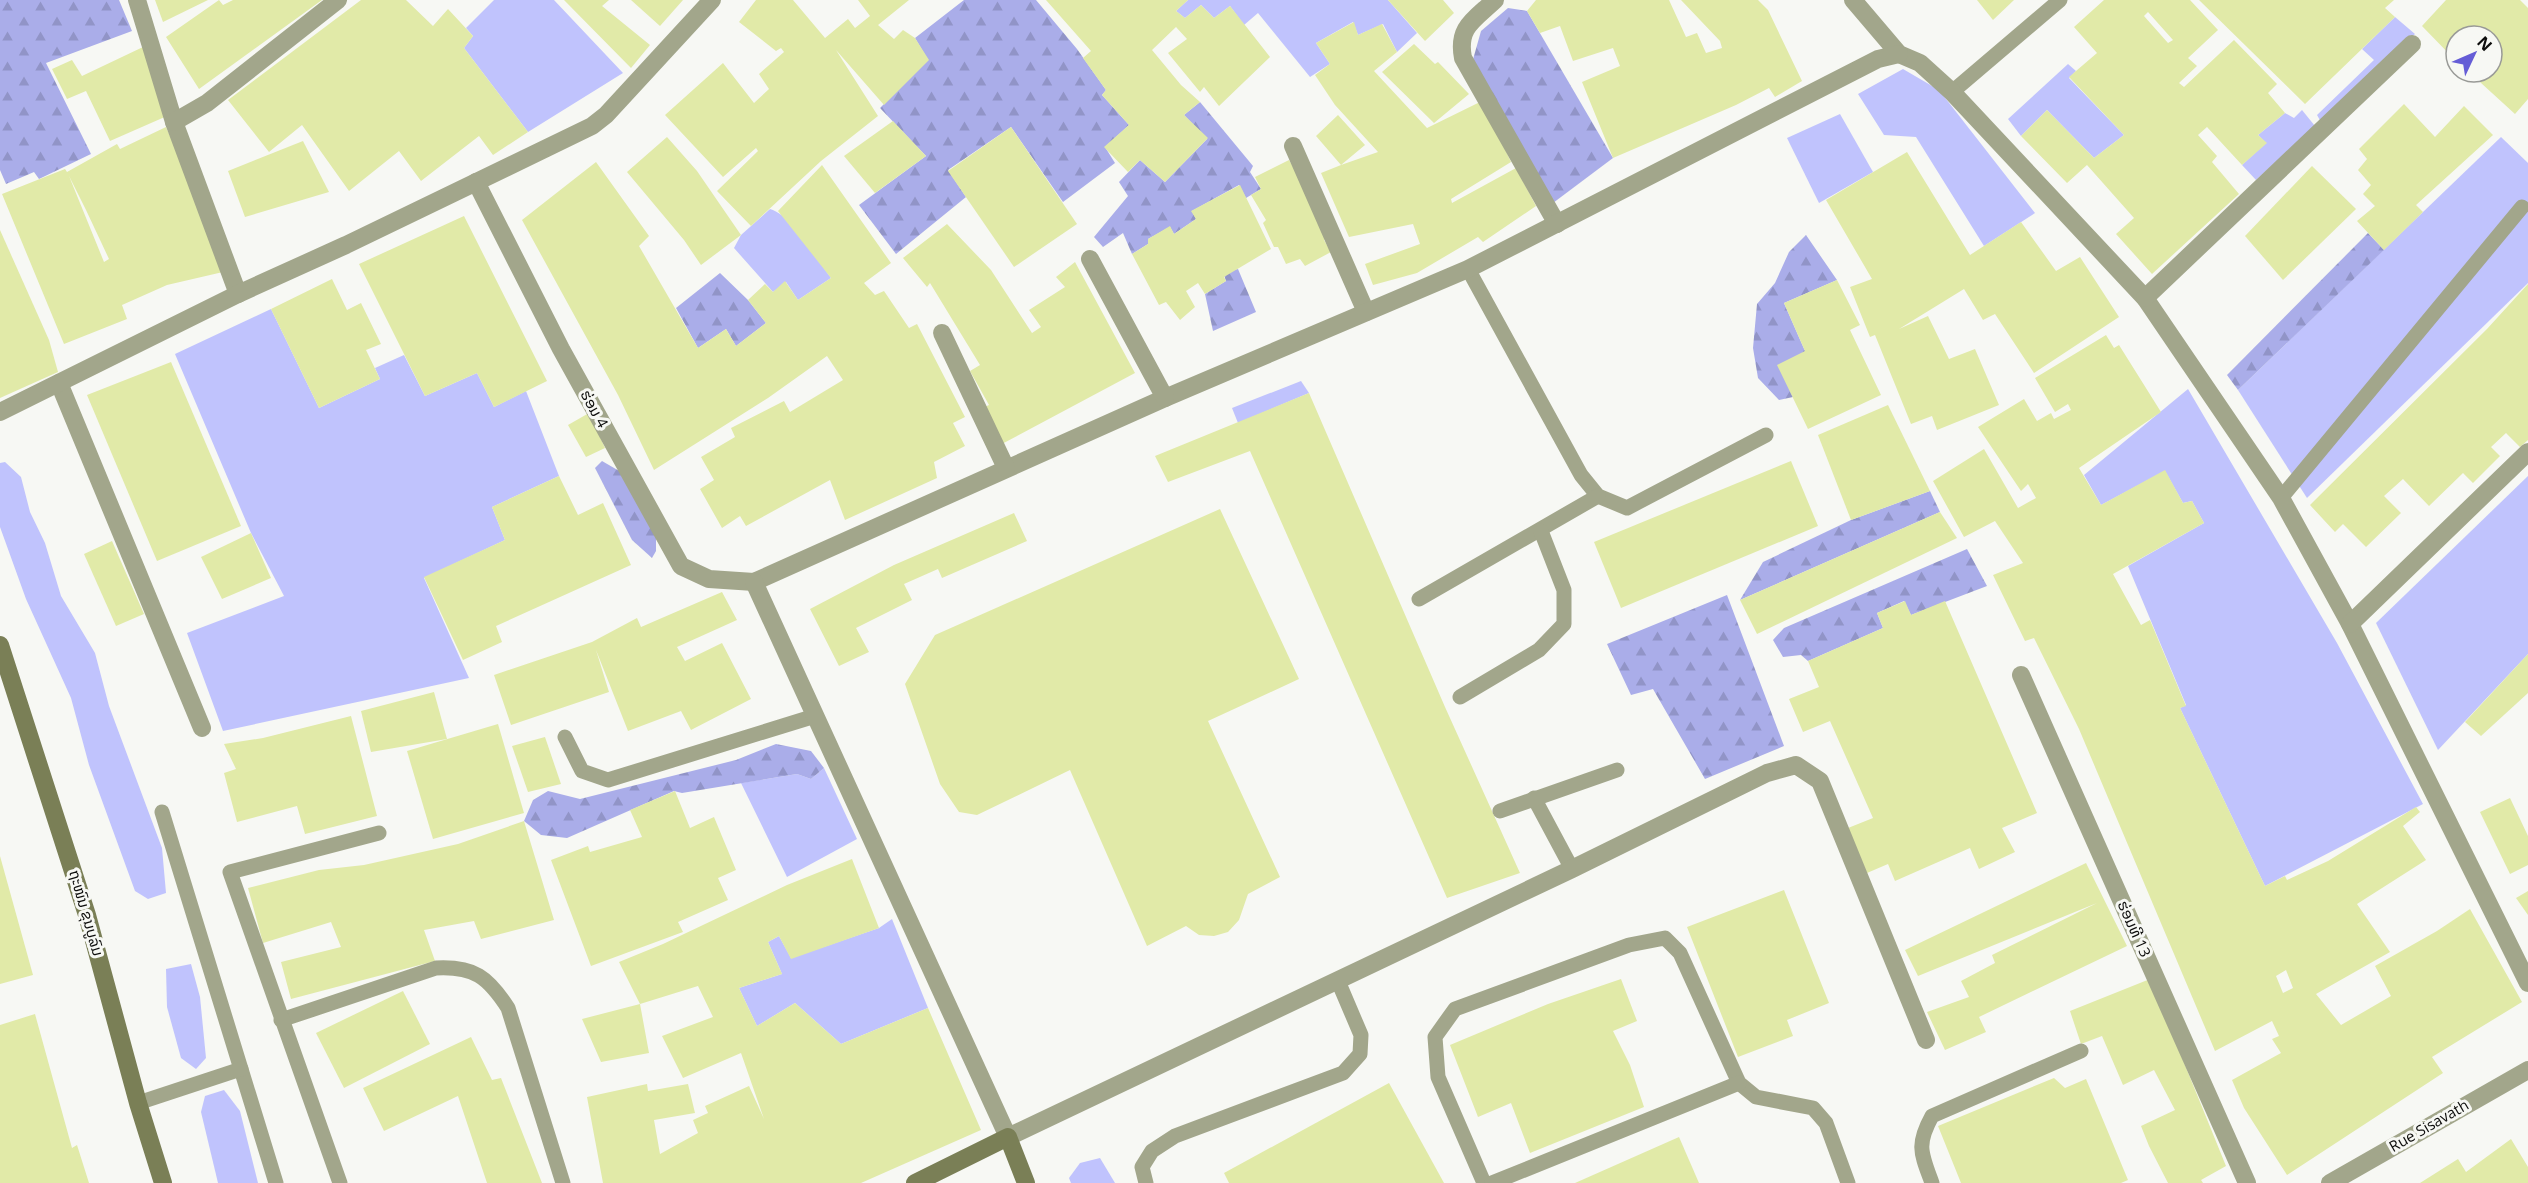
<svg xmlns="http://www.w3.org/2000/svg" width="2528" height="1183" viewBox="0 0 2528 1183" font-family="'Open Sans','Noto Sans Lao',sans-serif">
<style>
.green{fill:#c0c3fd}
.forest{fill:url(#forest-firs)}
.building{fill:#e1eaa8;fill-rule:evenodd}
.lines{fill:none;stroke-linecap:round;stroke-linejoin:round}
.lane{stroke:#a2a68b;stroke-width:15}
.street{stroke:#a2a68b;stroke-width:18}
.secondary{stroke:#7a7f56;stroke-width:18}
.labels{text-anchor:middle;stroke-width:6;stroke-linejoin:round;paint-order:stroke}
.street-label{font-size:15px;fill:#0d0d0c;stroke:#f7f8f4}
</style>
<defs>
<pattern id="forest-firs" width="22" height="20" patternUnits="userSpaceOnUse" patternTransform="scale(1.5)"><rect width="22" height="20" fill="#aaade9"/><path d="M5 1l3.5 6h-7zM16 11l3.5 6h-7z" fill="#9194c7"/></pattern>
</defs>
<rect width="100%" height="100%" fill="#f7f8f4"/>
<g class="green">
<polygon points="494,0 554,0 623,73 528,132 464,48 473,36 466,28"/>
<polygon points="1188,0 1388,0 1417,33 1397,52 1383,24 1358,35 1353,22 1316,43 1330,64 1310,77 1258,13 1244,25 1230,6 1214,18 1201,5 1185,18 1176,11"/>
<polygon points="2395,17 2415,34 2321,122 2317,115 2374,60 2362,49"/>
<polygon points="2068,64 2076,71 2069,78 2124,135 2094,158 2047,110 2021,136 2008,119"/>
<polygon points="1903,69 1939,90 2035,213 1984,246 1916,137 1884,135 1858,94"/>
<polygon points="2302,110 2315,126 2256,180 2242,165 2266,143 2258,135 2285,113 2294,118"/>
<polygon points="1840,114 1873,172 1819,203 1787,138"/>
<polygon points="2501,137 2528,163 2528,283 2307,498 2238,390"/>
<path d="M770,209C792,215 817,259 831,278L798,300L786,282L773,292L734,248L741,235Z"/>
<polygon points="271,309 319,408 380,379 375,368 404,355 425,396 477,373 494,407 526,391 559,476 492,507 505,540 424,578 469,678 223,731 187,633 284,596 251,533 175,354"/>
<polygon points="1301,381 1309,393 1238,423 1232,408"/>
<polygon points="2188,389 2337,643 2423,804 2265,886 2180,708 2186,705 2128,566 2204,523 2192,501 2183,503 2165,471 2101,505 2084,475"/>
<polygon points="5,462 21,477 30,512 45,543 61,596 95,653 109,706 162,848 166,893 148,899 135,891 89,765 71,698 26,599 0,527 0,463"/>
<polygon points="2528,476 2528,654 2438,750 2376,623"/>
<polygon points="824,768 857,839 787,877 741,783 797,774 811,779"/>
<polygon points="892,919 928,1008 841,1044 795,1003 757,1026 739,988 782,974 768,942 779,936 791,958 879,928"/>
<polygon points="191,964 200,997 206,1058 196,1069 181,1058 167,1007 166,969"/>
<polygon points="224,1090 240,1111 258,1183 218,1183 201,1112 205,1096"/>
<polygon points="1100,1158 1115,1183 1071,1183 1069,1178 1080,1163"/>
</g>
<g class="forest">
<polygon points="0,0 119,0 132,31 46,63 91,154 39,179 34,172 6,184 0,170"/>
<polygon points="964,0 1036,0 1077,49 1106,90 1102,95 1129,125 1105,147 1115,163 1063,202 1011,127 948,170 966,197 896,254 859,205 926,156 880,108 928,60 915,38"/>
<polygon points="1508,8 1527,11 1613,158 1553,203 1472,63 1481,31"/>
<polygon points="1200,102 1253,166 1250,172 1261,189 1246,198 1239,185 1192,211 1196,219 1174,234 1170,227 1148,239 1148,244 1132,254 1123,233 1103,247 1094,237 1128,196 1119,182 1140,160 1165,182 1207,139 1184,115"/>
<polygon points="2368,233 2384,250 2238,390 2227,375"/>
<polygon points="1806,235 1837,280 1784,303 1805,351 1793,397 1779,400 1758,378 1753,348 1757,304 1775,283 1789,252"/>
<polygon points="1238,269 1256,312 1213,331 1205,294 1226,281 1223,272"/>
<polygon points="720,273 748,300 766,323 736,346 726,329 698,348 676,308"/>
<polygon points="602,461 621,472 656,534 656,551 652,558 632,540 595,468"/>
<polygon points="1930,491 1940,512 1740,600 1763,562 1851,520"/>
<polygon points="1967,549 1987,586 1911,615 1904,601 1877,613 1883,628 1808,661 1801,655 1783,657 1773,640 1784,628"/>
<polygon points="1727,595 1784,746 1705,779 1653,689 1631,695 1607,644"/>
<polygon points="776,744 811,751 824,768 811,779 797,774 682,793 674,791 567,838 541,835 524,821 533,800 548,791 580,799 736,760"/>
</g>
<g class="building">
<polygon points="155,0 208,0 163,22"/>
<polygon points="219,0 223,5 233,0 322,0 199,89 166,37"/>
<polygon points="361,0 406,0 433,26 448,9 473,36 464,48 528,132 493,155 479,136 421,181 399,151 349,191 302,125 269,152 228,100"/>
<polygon points="564,0 609,0 602,6 650,45 631,68"/>
<polygon points="631,0 683,0 660,26"/>
<polygon points="756,0 793,0 825,38 848,19 855,28 870,16 858,0 909,0 878,25 894,39 903,30 915,38 929,60 884,105 836,50 878,116 821,161 751,226 717,191 758,151 756,148 723,177 665,115 723,63 754,103 769,89 759,74 784,52 781,48 776,51 739,22"/>
<polygon points="1046,0 1188,0 1176,11 1185,18 1201,5 1214,18 1230,6 1270,57 1219,106 1204,87 1200,92 1168,53 1187,39 1176,27 1152,50 1181,85 1200,102 1184,115 1208,138 1165,182 1140,160 1128,172 1104,147 1129,125 1102,95 1106,90 1083,58 1091,51"/>
<polygon points="1388,0 1443,0 1454,13 1425,41"/>
<polygon points="1536,0 1669,0 1686,37 1697,33 1706,53 1722,48 1720,41 1681,0 1758,0 1768,10 1802,81 1775,97 1769,88 1736,105 1613,158 1582,82 1620,66 1613,48 1573,61 1560,26 1540,33 1527,11"/>
<polygon points="1977,0 2014,0 1993,20"/>
<path d="M2104,0H2190L2218,30L2188,58L2197,66L2179,83L2184,87L2234,40L2277,84L2268,93L2285,113L2258,135L2267,143L2242,165L2207,127L2198,135L2217,156L2212,162L2239,194L2152,274L2116,234L2134,218L2087,165L2067,183L2021,136L2047,110L2094,158L2124,135L2069,77L2097,53L2074,27ZM2148,12L2173,40L2168,43L2144,16Z"/>
<polygon points="2199,0 2394,0 2385,8 2395,17 2305,104"/>
<polygon points="2446,0 2520,0 2528,8 2528,99 2515,114 2469,72 2492,72 2492,36 2456,36 2456,61 2422,26"/>
<polygon points="1354,22 1358,35 1382,24 1397,52 1374,71 1427,128 1482,101 1511,162 1451,199 1452,203 1516,168 1536,206 1483,242 1478,237 1417,273 1373,285 1365,264 1420,244 1413,224 1349,237 1321,173 1341,165 1316,136 1338,115 1365,145 1341,165 1378,152 1335,105 1315,75 1330,64 1316,43"/>
<polygon points="1414,44 1435,64 1438,62 1469,94 1434,123 1382,72"/>
<polygon points="143,47 167,116 110,141 86,91 67,99 52,69 72,60 82,76"/>
<polygon points="2404,104 2435,137 2464,106 2493,135 2416,205 2423,212 2384,250 2357,221 2375,206 2363,194 2371,185 2358,170 2367,159 2359,149"/>
<polygon points="893,121 926,156 875,193 844,156"/>
<path d="M166,127L192,186L223,272L167,285L122,305L127,319L64,344L2,194L65,169L67,172L117,144L120,149ZM69,176L86,210L109,259L104,262Z"/>
<polygon points="1011,127 1077,224 1014,267 948,171"/>
<polygon points="667,137 697,171 741,235 701,265 684,240 627,172"/>
<polygon points="303,141 329,192 245,217 228,171"/>
<polygon points="1907,152 1970,255 2021,222 2056,271 2080,257 2119,317 2034,373 1995,314 1983,320 1964,289 1899,329 1928,316 1949,359 1975,349 1999,405 1937,430 1932,416 1911,424 1875,335 1870,337 1850,287 1872,279 1826,200"/>
<polygon points="1289,160 1312,198 1330,236 1324,240 1331,252 1305,266 1300,259 1286,264 1278,247 1274,247 1263,223 1266,220 1251,195 1261,189 1255,177"/>
<polygon points="596,162 649,236 639,246 698,348 726,329 736,346 766,323 748,300 765,284 773,292 785,281 798,300 831,278 778,211 822,165 891,263 864,283 875,295 884,291 909,328 917,324 965,417 953,423 965,446 934,462 937,478 845,520 830,480 746,526 740,516 722,528 700,489 714,480 701,457 735,437 731,428 784,401 790,412 843,380 827,356 768,398 654,470 618,395 522,220"/>
<polygon points="2312,166 2356,209 2283,280 2245,236"/>
<polygon points="1240,185 1271,249 1224,277 1226,281 1205,294 1198,283 1186,291 1195,307 1180,320 1166,302 1159,305 1132,254 1148,244 1148,239 1170,226 1174,234 1196,219 1191,211"/>
<polygon points="464,216 547,381 494,407 477,373 425,396 359,264"/>
<polygon points="947,224 991,270 1032,333 1041,327 1029,310 1065,287 1056,277 1075,262 1135,373 1000,445 980,409 989,405 970,371 980,365 930,283 927,287 903,258"/>
<polygon points="0,230 49,340 58,372 0,398"/>
<polygon points="332,279 347,310 361,303 381,344 366,350 380,379 319,408 271,309"/>
<polygon points="1837,280 1860,325 1850,330 1881,395 1808,429 1777,365 1805,351 1784,303"/>
<polygon points="2528,284 2528,440 2520,447 2506,433 2491,447 2500,456 2473,483 2463,473 2429,506 2403,479 2384,496 2401,513 2366,547 2343,524 2335,532 2310,505 2487,329"/>
<path d="M2106,335L2114,348L2119,345L2161,412L2079,468L2101,505L2165,470L2183,503L2192,501L2204,523L2113,574L2141,625L2150,620L2186,706L2180,708L2265,886L2285,876L2287,880L2328,861L2416,807L2420,812L2403,826L2426,860L2357,904L2390,952L2316,994L2341,1025L2391,996L2375,966L2437,931L2470,909L2522,1002L2432,1057L2443,1073L2287,1175L2244,1108L2232,1080L2281,1053L2272,1039L2279,1036L2272,1021L2215,1051L2079,729L2034,638L2025,641L1993,575L2023,563L1995,521L1964,537L1933,481L1984,449L2018,508L2036,498L2028,484L2021,491L1978,427L2024,399L2037,421L2051,413L2054,419L2071,410L2068,404L2055,412L2035,378ZM2286,970L2293,988L2283,993L2276,976Z"/>
<polygon points="171,362 241,526 157,561 87,395"/>
<polygon points="1309,393 1445,707 1520,873 1447,898 1250,451 1168,482 1155,456"/>
<polygon points="1888,405 1930,491 1851,520 1818,435"/>
<polygon points="589,413 605,448 586,457 568,425"/>
<polygon points="1791,461 1818,526 1621,608 1594,542"/>
<polygon points="559,476 578,515 603,503 631,565 496,626 502,642 463,660 424,577 505,540 492,507"/>
<polygon points="1220,509 1299,679 1208,721 1280,877 1248,894 1239,920 1228,932 1214,936 1199,935 1186,926 1147,946 1070,770 977,815 959,812 940,784 905,684 935,635"/>
<polygon points="1940,512 1957,538 1757,634 1740,600"/>
<polygon points="1014,513 1027,541 942,578 938,569 904,584 912,600 856,628 869,652 839,666 810,609 894,565"/>
<polygon points="251,533 271,578 222,599 201,557"/>
<polygon points="112,541 144,614 116,626 84,554"/>
<polygon points="722,592 737,620 677,647 685,661 722,643 751,699 691,730 681,711 628,731 596,650 609,692 511,725 494,675 592,642 637,618 641,627"/>
<polygon points="1905,601 1911,615 1945,601 2037,813 2002,828 2015,852 1979,869 1970,848 1895,881 1888,864 1867,873 1848,828 1873,818 1830,721 1803,732 1789,699 1819,687 1808,661 1883,628 1877,613"/>
<polygon points="2528,654 2528,693 2481,736 2465,722"/>
<polygon points="434,692 447,739 371,752 361,711"/>
<polygon points="351,716 377,816 305,834 297,806 237,822 224,773 236,769 224,744 263,738"/>
<polygon points="498,724 524,813 433,839 407,751"/>
<polygon points="545,737 561,784 528,792 512,746"/>
<polygon points="675,791 690,828 714,817 736,870 718,878 728,900 678,922 683,932 591,966 551,860 588,846 590,852 642,837 630,810"/>
<polygon points="2510,798 2528,836 2528,865 2510,874 2480,812"/>
<polygon points="524,821 554,920 481,939 474,921 424,930 435,961 291,999 281,962 341,947 331,922 263,943 248,888 319,870 364,865 458,844"/>
<polygon points="0,856 33,975 0,984"/>
<polygon points="852,859 879,928 791,959 779,936 768,942 782,974 739,988 757,1026 795,1003 841,1044 928,1008 981,1130 861,1183 603,1183 587,1097 647,1084 648,1091 688,1084 695,1113 654,1120 660,1154 698,1133 693,1120 708,1113 705,1106 749,1086 764,1119 741,1053 683,1078 662,1036 713,1017 698,986 640,1004 649,1053 601,1062 582,1019 640,1004 619,962 663,944 787,885"/>
<polygon points="2086,863 2127,946 1979,1017 1986,1032 1945,1050 1927,1012 1969,997 1961,981 1995,963 1992,955 2097,903 1918,976 1905,950"/>
<polygon points="1784,890 1829,1003 1787,1020 1793,1036 1738,1057 1687,927"/>
<polygon points="2528,891 2528,915 2516,898"/>
<polygon points="1621,979 1637,1021 1613,1031 1630,1065 1644,1107 1530,1153 1511,1103 1478,1117 1450,1045 1548,1004"/>
<polygon points="2150,979 2226,1166 2201,1180 2203,1183 2168,1183 2149,1146 2141,1126 2175,1110 2154,1070 2123,1085 2102,1036 2081,1044 2070,1011"/>
<polygon points="403,991 430,1044 344,1088 316,1033"/>
<polygon points="35,1014 72,1148 77,1145 89,1183 0,1183 0,1025"/>
<polygon points="471,1037 492,1080 501,1078 542,1183 487,1183 458,1096 384,1131 363,1088"/>
<polygon points="2054,1078 2065,1088 2086,1079 2128,1180 2121,1183 1961,1183 1938,1126"/>
<polygon points="1389,1083 1444,1183 1229,1183 1224,1173"/>
<polygon points="1679,1137 1699,1183 1575,1183"/>
<polygon points="2511,1139 2528,1167 2528,1183 2420,1183 2458,1159 2466,1172"/>
</g>
<g class="lines">
<g class="lane">
<polyline points="1952,92 2060,0"/>
<polyline points="1468,269 1581,475 1598,496 1627,508 1766,435"/>
<polyline points="2281,498 2522,207"/>
<polyline points="1419,599 1598,496"/>
<polyline points="1460,697 1539,650 1564,624 1564,590 1541,531"/>
<polyline points="565,737 582,771 608,780 815,716"/>
<polyline points="1534,798 1572,869"/>
<polyline points="1500,811 1617,770"/>
<polyline points="162,812 276,1183"/>
<path d="M281,1020L436,968C474,966 488,977 508,1008L563,1183"/>
<polyline points="138,1103 241,1069"/>
<polyline points="340,1183 230,872 379,833"/>
<polyline points="1146,1183 1142,1167 1152,1151 1175,1136 1343,1073 1360,1054 1361,1035 1338,981"/>
<polyline points="1484,1183 1438,1077 1435,1037 1455,1009 1629,945 1665,938 1680,953 1739,1083 1756,1097 1813,1108 1826,1123 1848,1183"/>
<polyline points="1492,1183 1739,1083"/>
<path d="M1932,1183C1921,1153 1916,1145 1932,1116L2081,1051"/>
</g>
<g class="street">
<polyline points="137,0 174,122 238,294"/>
<path d="M1495,0C1474,20 1457,27 1463,58L1557,224"/>
<polyline points="1853,0 1899,54 1920,63 1952,92 2145,298 2281,498 2350,624 2528,983"/>
<polyline points="174,122 207,103 338,0"/>
<polyline points="1293,146 1366,312"/>
<polyline points="476,182 561,349 681,566 709,579 754,582 1165,398 1468,269 1878,59 1899,54"/>
<polyline points="1090,259 1165,398"/>
<polyline points="2145,298 2412,44"/>
<polyline points="942,333 1006,468"/>
<polyline points="59,383 202,728"/>
<polyline points="0,412 238,294 346,245 592,126 606,115 712,0"/>
<polyline points="754,582 1008,1137 1572,869 1767,773 1796,765 1820,781 1926,1040"/>
<polyline points="2350,624 2528,452"/>
<polyline points="2021,675 2247,1183"/>
<polyline points="2330,1183 2528,1070"/>
</g>
<g class="secondary">
<polyline points="0,645 87,915 138,1103 163,1183"/>
<polyline points="915,1183 1008,1137 1026,1183"/>
</g>
</g>
<g class="labels">
<g class="street-label">
<text transform="translate(594 409) rotate(61)" y="5">ຮ່ອມ 4</text>
<text transform="translate(86 913) rotate(74)" y="5">ຖະໜົນ ຂຸນບູລົມ</text>
<text transform="translate(2134 929) rotate(66)" y="5">ຮ່ອມທີ 13</text>
<text transform="translate(2429 1126) rotate(-30)" y="5">Rue Sisavath</text>
</g>
</g>
<g transform="translate(2474 54) rotate(46)"><circle r="28" fill="#f7f8f4" stroke="#999a97" stroke-width="1.5"/>
<path d="M0-4.5L10 22L0 15L-10 22Z" fill="#655dd6"/>
<text y="-9" font-size="16" font-weight="bold" text-anchor="middle" fill="#0d0d0c">N</text>
</g>
</svg>
